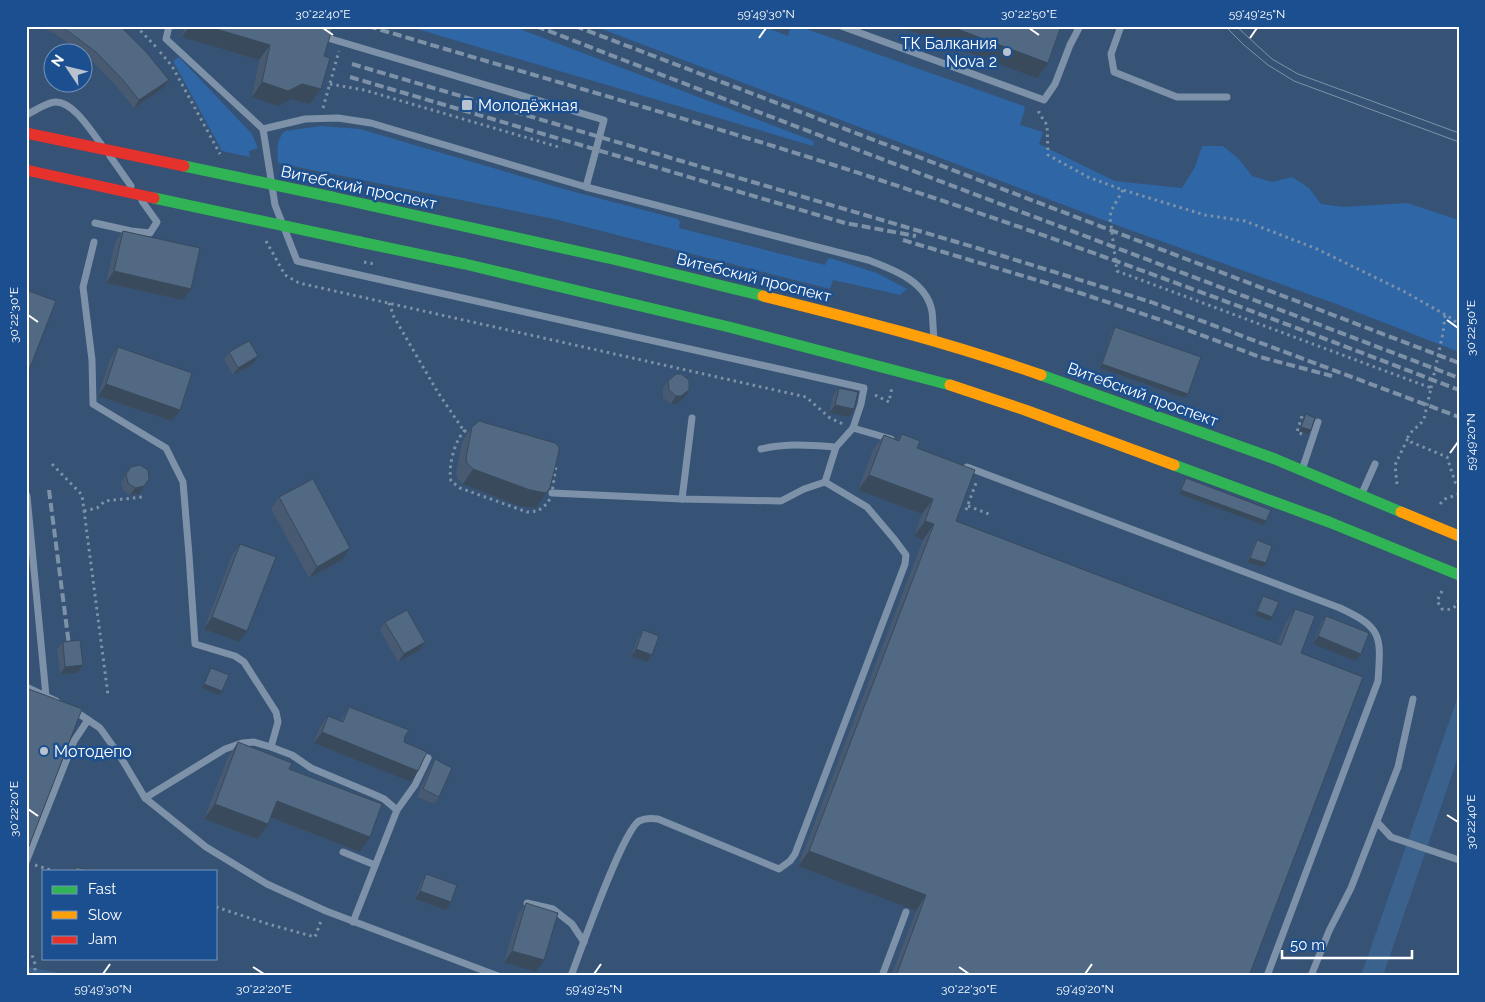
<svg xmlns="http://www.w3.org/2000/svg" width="1485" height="1002" viewBox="0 0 1485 1002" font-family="Raleway,sans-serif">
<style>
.green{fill:#2f66a5}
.water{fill:#3b618d}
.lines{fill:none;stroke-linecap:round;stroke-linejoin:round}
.stream{stroke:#3b618d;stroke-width:5}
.path{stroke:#7d92a8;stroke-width:3;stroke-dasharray:2.5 4;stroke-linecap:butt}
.lane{stroke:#7d92a8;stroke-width:7}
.fast{stroke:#30b455;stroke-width:11}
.slow{stroke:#ff9f0a;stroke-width:11}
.tram{stroke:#7e92a7;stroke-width:1}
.rail{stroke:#7e92a7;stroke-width:4;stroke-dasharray:9 4;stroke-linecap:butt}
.path-bridge{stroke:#7d92a8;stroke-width:3;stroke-dasharray:2.5 4;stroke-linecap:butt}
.fast-bridge{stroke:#30b455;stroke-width:11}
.jam-bridge{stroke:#e5322d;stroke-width:11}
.wall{fill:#475a72}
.shaded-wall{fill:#394a5c}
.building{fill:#526984;stroke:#394a5c}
.ticks{fill:none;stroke:#fff;stroke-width:2}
.poi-dot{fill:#b9c2ce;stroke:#1b4f8f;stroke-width:2}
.labels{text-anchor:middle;stroke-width:5;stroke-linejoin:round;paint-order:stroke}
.poi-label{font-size:16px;fill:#fff;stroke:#1b4f8f;text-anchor:start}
.street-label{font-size:16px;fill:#fff;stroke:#1b4f8f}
.neatline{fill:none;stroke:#fff;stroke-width:2}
.ticks-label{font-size:12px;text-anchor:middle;fill:#fff}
</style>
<rect width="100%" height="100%" fill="#365274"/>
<g class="green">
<polygon points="407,26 512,26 814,141 813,146"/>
<polygon points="594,26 763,26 788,36 791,26 798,26 1024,106 1025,109 1020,125 1043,132 1039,144 1115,181 1182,188 1195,167 1202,146 1223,146 1239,159 1252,176 1272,182 1292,177 1309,188 1321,204 1343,207 1407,203 1459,220 1459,352 1339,305 1119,226"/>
<polygon points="179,57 252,134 258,148 249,151 250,157 222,151 173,61"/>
<path d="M321,126L360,129L571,191L678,219L680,222L679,228L825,265L828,259L830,258L877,273L907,289L900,295L833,280L830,289L554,219L278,163C277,151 276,140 285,131Z"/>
</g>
<polygon class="water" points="1459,693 1459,754 1383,976 1361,976"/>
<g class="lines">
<polyline class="stream" points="26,969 62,976"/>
<g class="path">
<polyline points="136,26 156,47"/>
<polyline points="160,52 172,66 220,154"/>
<polyline points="330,84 364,90 562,148"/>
<polyline points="323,108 339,51"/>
<polyline points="1039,111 1039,113 1047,125 1048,155 1088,177 1123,190 1205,215 1245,221 1317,249 1405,292 1451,318 1459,325"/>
<path d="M1123,190L1111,211L1110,218L1117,271L1431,388L1424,419C1419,427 1412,429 1408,437L1411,442L1447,457L1455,482L1459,486"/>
<polyline points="266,241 285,275 299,283 806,397 830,418 843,424"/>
<polyline points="389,303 394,317 437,391 464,431"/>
<polyline points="1431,388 1443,333 1445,315"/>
<polyline points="875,395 889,402 892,387"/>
<path d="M464,431H473L548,453L556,465L552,493L548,503L538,511L527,512L460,488L451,481C448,466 454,443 464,431Z"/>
<polyline points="1302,434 1297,432 1302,416 1306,417"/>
<polyline points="52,464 82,495 108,695"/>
<polyline points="1397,484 1395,465 1408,438"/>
<polyline points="1440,504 1445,499 1459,494"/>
<polyline points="968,506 989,514"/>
<polyline points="966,510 976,483"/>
<polyline points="84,511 97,508 105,501 142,497"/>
<path d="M1442,591L1437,601L1442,609C1452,611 1458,607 1459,596"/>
<polyline points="35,865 54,871"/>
<polyline points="216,907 268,924 315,937 321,921"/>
<polyline points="26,954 32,955 35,964 35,976"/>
</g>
<g class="lane">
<polyline points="169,26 166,39 263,129"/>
<polyline points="841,26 1044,100 1055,84 1070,45 1080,26"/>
<polyline points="1121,26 1111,54 1114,72 1177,97 1227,97"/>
<polyline points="321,36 604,120 586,187"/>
<path d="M26,115C35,111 45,103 55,102C73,101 91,131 101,144"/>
<polyline points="110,156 131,186"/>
<path d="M281,220L275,205L263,129L305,119L338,118L371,123L586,187L868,260C894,270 926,281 932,311C933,320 933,330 934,339"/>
<polyline points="95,223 131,231 150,233 157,222 142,201"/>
<polyline points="285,230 297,261 864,388 861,404 853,428"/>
<polyline points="94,242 83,287 92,360 93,404 166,448 183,482 189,555 195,644 235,656 244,662 276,712 278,722 271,747"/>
<path d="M761,449C786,443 810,445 836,447"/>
<path d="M967,467L1340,608C1383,628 1381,636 1378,681L1267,976"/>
<polyline points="1303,467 1318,422"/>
<polyline points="1363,491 1375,464"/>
<polyline points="552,493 682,499 781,501 804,489 825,482"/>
<polyline points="27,496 46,696"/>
<polyline points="682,499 692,418"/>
<polyline points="26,687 56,701"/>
<polyline points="72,709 100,728 120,756 145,798 206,847 267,884 326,911 498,976"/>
<polyline points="145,798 225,749 242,743 254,742 271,747 292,755 311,768 373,794 384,799 397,810 353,922"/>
<polyline points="397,810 415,785 428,758 417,754"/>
<polyline points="1377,822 1391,837 1459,860"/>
<polyline points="343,852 375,865"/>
<polyline points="26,862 74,741 88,720"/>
<polyline points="527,903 553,909 572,924 584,942"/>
<path d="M571,976C581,950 622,832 639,821C645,818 651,818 658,819L779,869L790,861L795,854L905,564L906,555L895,540L867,507L825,482L836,447L853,428L891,439"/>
<polyline points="882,976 906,912"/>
<polyline points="1311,976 1329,931 1351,888 1398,767 1413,699"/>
</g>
<g class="fast">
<polyline points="332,197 617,260 763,296"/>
<polyline points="360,242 465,264 729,327 950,385"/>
<polyline points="1041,375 1275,459 1401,512"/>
<polyline points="1174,465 1329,522 1459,575"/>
</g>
<g class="slow">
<path d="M763,296C856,319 950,343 1041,375"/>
<polyline points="950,385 1025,410 1174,465"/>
<polyline points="1401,512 1459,536"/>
</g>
<g class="tram">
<polyline points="1225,26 1244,45 1268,65 1294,81 1459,142"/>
<polyline points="1236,26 1272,59 1298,74 1459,133"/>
</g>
<g class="rail">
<path d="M368,26C551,81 735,131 916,192C1099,252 1279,321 1459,390"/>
<path d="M536,26C843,146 1151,260 1459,378"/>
<polyline points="575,26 1459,363"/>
<polyline points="352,64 977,248 1151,302 1459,417"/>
<polyline points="350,77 845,223 916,236"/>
<polyline points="903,240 1080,293 1161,320 1260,357 1332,376"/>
<polyline points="49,490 69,645"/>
</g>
<polyline class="path-bridge" points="364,262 375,264"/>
<g class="fast-bridge">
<polyline points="184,166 332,197"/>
<polyline points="154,198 360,242"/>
</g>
<g class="jam-bridge">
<polyline points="26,133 184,166"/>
<polyline points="26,170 154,198"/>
</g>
</g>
<g class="wall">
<polygon points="39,26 120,26 163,88 134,108 117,87 91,60 82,54 82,52 81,52 55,34"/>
<polygon points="185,26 333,26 324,56 321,89 310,104 291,99 278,106 252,97 259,60 182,37"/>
<polygon points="123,231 183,300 106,283 115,242"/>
<polygon points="1115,327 1185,398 1100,368 1112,331"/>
<polygon points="118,347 172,421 98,396 110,359"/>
<polygon points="229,352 253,364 233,375 224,360"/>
<polygon points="668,381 689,390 684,398 676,404 671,404 663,398 663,388"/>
<polygon points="839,388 854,409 849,417 829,413 833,395"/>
<polygon points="1306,414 1311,430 1308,434 1299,431 1303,418"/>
<polygon points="472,427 546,493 536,508 519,506 463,484 457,478 456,473 462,442"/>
<polygon points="902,434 917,448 956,521 1277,644 1285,624 1295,609 1301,653 1249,976 891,976 916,911 798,866 923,540 914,536 922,514 858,490 873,450 884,435 897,440"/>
<polygon points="131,467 139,494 130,495 123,490 121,482"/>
<polygon points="1186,478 1266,521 1264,525 1179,494 1183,482"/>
<polygon points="279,497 342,560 309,578 271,509"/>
<polygon points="1257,540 1266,563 1263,567 1247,562 1254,544"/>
<polygon points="240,544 239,642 204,629 232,555"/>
<polygon points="1263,596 1270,621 1255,615 1261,600"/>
<polygon points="1326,616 1361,654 1356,661 1313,644 1321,623"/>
<polygon points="385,622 425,642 420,650 398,662 380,630"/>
<polygon points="643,630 652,655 647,662 631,656 638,638"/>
<polygon points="63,642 83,665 77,673 60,674 57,649"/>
<polygon points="211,668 222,691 219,695 202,688 209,672"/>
<polygon points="349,707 405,736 404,742 411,782 314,743 320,727 328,716 340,721"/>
<polygon points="238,742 289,769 370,837 360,852 271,818 268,824 258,839 204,819 228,757"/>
<polygon points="435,759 439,797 434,804 417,797 430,767"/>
<polygon points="426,874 446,910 415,899 421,882"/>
<polygon points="526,903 536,972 504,962 518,915"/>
</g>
<g class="shaded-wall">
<polygon points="189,26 206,26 270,45 259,60 182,37"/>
<polygon points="898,26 949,26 1048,63 1037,78"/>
<polygon points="169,80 163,88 134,108 139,100"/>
<polygon points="262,82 302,84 321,89 310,104 291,99 278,106 252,97"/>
<polygon points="114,271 191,289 183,300 106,283"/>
<polygon points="258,356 253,364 233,375 238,368"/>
<polygon points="1102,364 1188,394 1185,398 1100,368"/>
<polygon points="106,384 180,410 172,421 98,396"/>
<polygon points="689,390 684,398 676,404 671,404 676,396"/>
<polygon points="835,405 854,409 849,417 829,413"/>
<polygon points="1301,427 1311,430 1308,434 1299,431"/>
<polygon points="473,469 546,493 536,508 519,506 463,484"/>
<polygon points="869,475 933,499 922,514 858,490"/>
<polygon points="144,486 139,494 130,495 135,488"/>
<polygon points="1181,490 1266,521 1264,525 1179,494"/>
<polygon points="925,521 934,524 923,540 914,536"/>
<polygon points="350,548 342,560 309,578 317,567"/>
<polygon points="1250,558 1266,563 1263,567 1247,562"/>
<polygon points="1257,611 1272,617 1270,621 1255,615"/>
<polygon points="212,617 247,631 239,642 204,629"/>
<polygon points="1318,636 1361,654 1356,661 1313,644"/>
<polygon points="425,642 420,650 398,662 404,654"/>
<polygon points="636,649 652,655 647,662 631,656"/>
<polygon points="83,665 77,673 60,674 65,667"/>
<polygon points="204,684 222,691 219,695 202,688"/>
<polygon points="322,732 418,771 411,782 314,743"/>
<polygon points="277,801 370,837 360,852 267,816"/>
<polygon points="215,804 268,824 258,839 204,819"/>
<polygon points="809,851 926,895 916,911 798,866"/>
<polygon points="420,891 451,902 446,910 415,899"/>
<polygon points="512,951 544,960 536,972 504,962"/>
</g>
<g class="building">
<polygon points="61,26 120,26 147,53 169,80 139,100 122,79 96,52"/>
<polygon points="206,26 333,26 324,56 330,58 321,89 302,84 288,91 262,82 270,45"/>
<polygon points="949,26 1061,26 1048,63"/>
<polygon points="123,231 200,248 191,289 114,271"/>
<polygon points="26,290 56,301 27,375 26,375"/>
<polygon points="1115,327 1201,357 1188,394 1102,364"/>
<polygon points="249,341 258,356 238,368 229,352"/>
<polygon points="118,347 192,373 180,410 106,384"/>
<polygon points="676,374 681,374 689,380 689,390 681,396 676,396 669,390 668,381"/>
<polygon points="839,388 858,392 854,409 835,405"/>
<polygon points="1306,414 1315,418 1311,430 1301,427"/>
<polygon points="479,421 555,443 559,447 559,451 550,488 546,493 530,490 473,469 467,463 466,458 472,427"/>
<polygon points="902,434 920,441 917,448 975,470 956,521 1281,645 1295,609 1315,616 1301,653 1363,677 1249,976 896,976 926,895 809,851 934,524 925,521 933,499 869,475 884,435 899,441"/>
<polygon points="140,465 148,470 149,479 144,486 135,488 128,483 126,474 131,467"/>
<polygon points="1186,478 1271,510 1266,521 1181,490"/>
<polygon points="313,479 350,548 317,567 279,497"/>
<polygon points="1257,540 1272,546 1266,563 1250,558"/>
<polygon points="240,544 276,557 247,631 212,617"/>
<polygon points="1263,596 1279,602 1272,617 1257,611"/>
<polygon points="407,610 425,642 404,654 385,622"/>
<polygon points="1326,616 1369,633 1361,654 1318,636"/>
<polygon points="643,630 659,636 652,655 636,649"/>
<polygon points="80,640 83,665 65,667 63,642"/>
<polygon points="211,668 229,675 222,691 204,684"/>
<polygon points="26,688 82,709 26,854"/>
<polygon points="349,707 409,730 405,736 404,742 427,752 418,771 322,732 328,716 343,722"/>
<polygon points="238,742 292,763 289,769 382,804 370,837 277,801 268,824 215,804"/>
<polygon points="435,759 452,768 439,797 423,789"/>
<polygon points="76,867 92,871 75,871"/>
<polygon points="426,874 457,885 451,902 420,891"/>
<polygon points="526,903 558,913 544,960 512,951"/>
</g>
<path class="ticks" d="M323,28L333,35M1029,28L1039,35M759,38L766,28M1250,38L1257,28M28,315L38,322M1447,320L1458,328M1450,453L1458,442M28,809L38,816M1447,815L1458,822M253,967L264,974M959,967L969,974M103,974L110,964M594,974L601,964M1085,974L1092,964"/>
<g class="poi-dot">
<circle cx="1007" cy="52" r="5"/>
<rect x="461" y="99" width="12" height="12" rx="2.5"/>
<circle cx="44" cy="751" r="5"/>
</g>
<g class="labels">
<g class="poi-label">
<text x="997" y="49" text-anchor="end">ТК Балкания<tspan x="997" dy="18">Nova 2</tspan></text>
<text x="478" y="111">Молодёжная</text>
<text x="54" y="757">Мотодепо</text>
</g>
<g class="street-label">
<text transform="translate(359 187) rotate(12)" y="6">Витебский проспект</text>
<text transform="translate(754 277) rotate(14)" y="6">Витебский проспект</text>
<text transform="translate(1143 394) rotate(20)" y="6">Витебский проспект</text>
</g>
</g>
<rect width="1485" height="1002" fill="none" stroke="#1b4f8f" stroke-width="55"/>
<rect x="42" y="870" width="175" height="90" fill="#1b4f8f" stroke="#7695bc"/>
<rect x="52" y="886" width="25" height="8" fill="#30b455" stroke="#7695bc"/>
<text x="88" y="894" font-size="15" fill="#ffffff">Fast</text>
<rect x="52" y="911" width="25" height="8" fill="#ff9f0a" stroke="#7695bc"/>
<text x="88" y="920" font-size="15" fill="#ffffff">Slow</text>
<rect x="52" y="936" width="25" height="8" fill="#e5322d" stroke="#7695bc"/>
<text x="88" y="944" font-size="15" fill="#ffffff">Jam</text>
<g transform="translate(68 68) rotate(305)"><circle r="24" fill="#1b4f8f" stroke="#7695bc"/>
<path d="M0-4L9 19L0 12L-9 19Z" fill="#b9c2ce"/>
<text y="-8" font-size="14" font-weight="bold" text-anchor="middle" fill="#ffffff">N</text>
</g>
<path d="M1282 950v8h130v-8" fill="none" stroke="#ffffff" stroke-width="2.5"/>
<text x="1290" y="950" font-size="15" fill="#ffffff" stroke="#1b4f8f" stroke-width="4" paint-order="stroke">50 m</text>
<rect x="28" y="28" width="1430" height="946" class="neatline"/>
<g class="ticks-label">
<text x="323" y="18">30°22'40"E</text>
<text x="766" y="18">59°49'30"N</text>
<text x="1029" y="18">30°22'50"E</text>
<text x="1257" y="18">59°49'25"N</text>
<text transform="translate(14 315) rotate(-90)" y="4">30°22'30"E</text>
<text transform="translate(1471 328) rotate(-90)" y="4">30°22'50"E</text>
<text transform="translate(1471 442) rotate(-90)" y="4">59°49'20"N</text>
<text transform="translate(14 809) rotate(-90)" y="4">30°22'20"E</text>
<text transform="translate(1471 822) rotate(-90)" y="4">30°22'40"E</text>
<text x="103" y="993">59°49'30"N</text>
<text x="264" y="993">30°22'20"E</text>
<text x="594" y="993">59°49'25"N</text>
<text x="969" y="993">30°22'30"E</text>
<text x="1085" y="993">59°49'20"N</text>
</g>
</svg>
